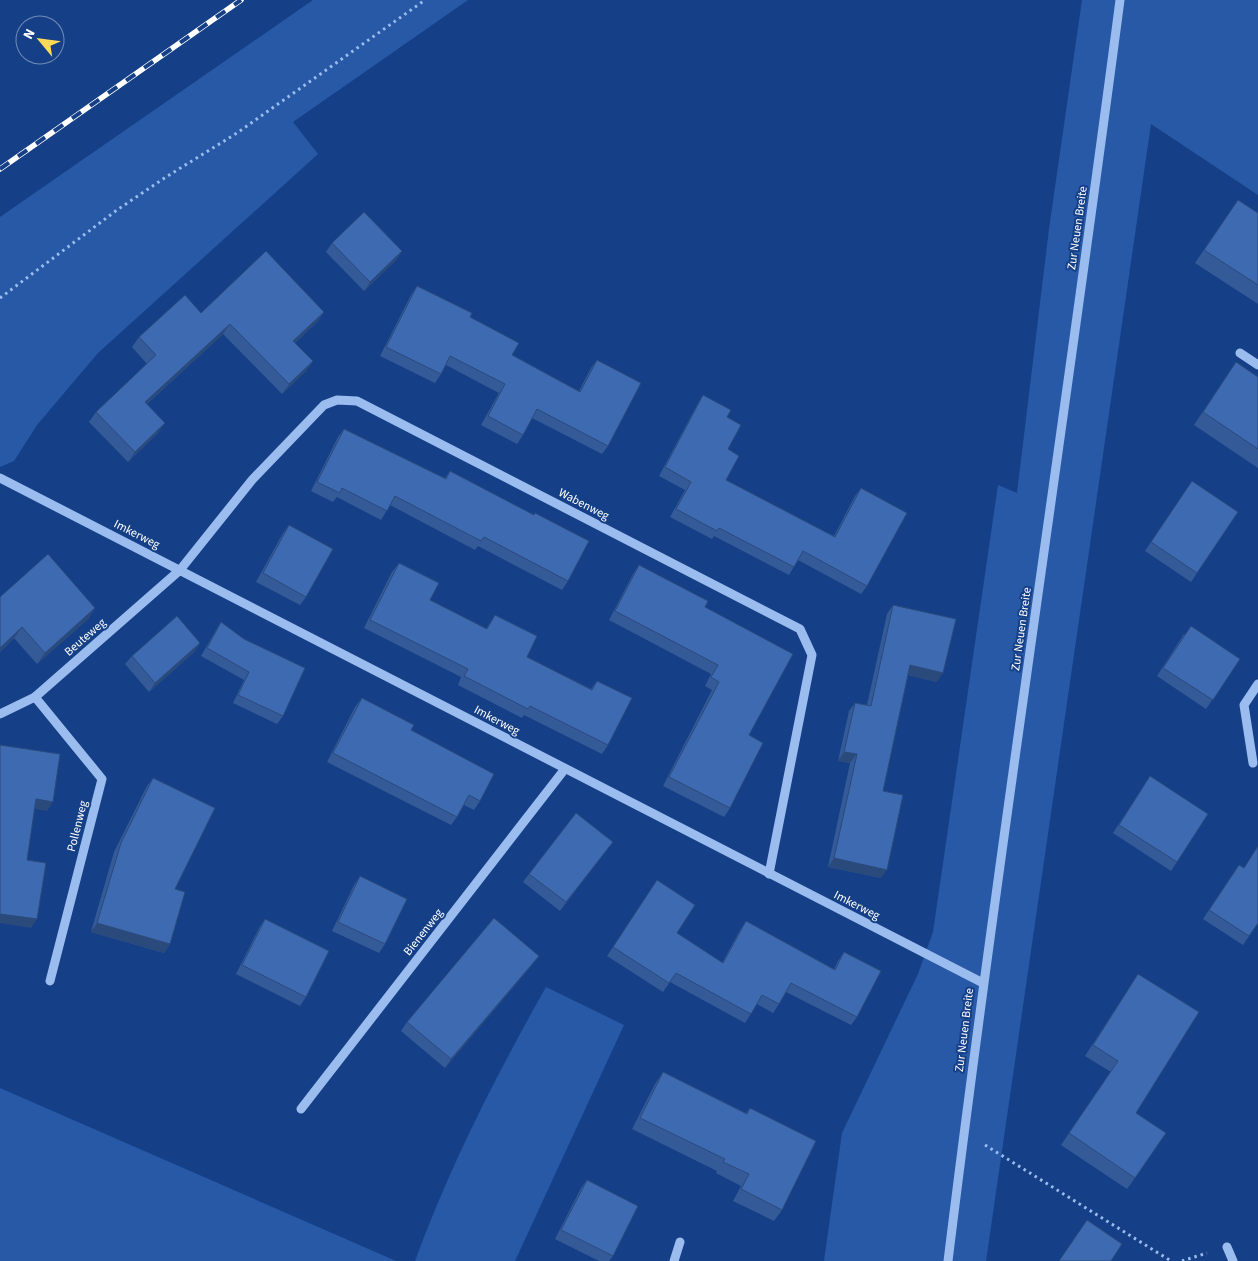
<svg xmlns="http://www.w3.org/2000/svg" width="1258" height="1261" viewBox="0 0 1258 1261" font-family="'Source Sans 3',sans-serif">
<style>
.green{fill:#2859a6}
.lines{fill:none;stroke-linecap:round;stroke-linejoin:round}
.path{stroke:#9bbcee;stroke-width:3;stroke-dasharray:2.5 4;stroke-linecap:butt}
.minor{stroke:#9bbcee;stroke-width:9}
.rail-casing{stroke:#fff;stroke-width:5.5}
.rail{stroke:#154087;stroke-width:4;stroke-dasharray:11;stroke-linecap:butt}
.wall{fill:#345b98}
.shaded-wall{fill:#2b4a7c}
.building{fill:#3d6ab1;stroke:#2b4a7c}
.labels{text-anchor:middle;stroke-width:4;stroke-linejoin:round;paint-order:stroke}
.street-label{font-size:12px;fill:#fff;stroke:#154087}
</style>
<rect width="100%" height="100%" fill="#154087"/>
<g class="green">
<polygon points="313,0 468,0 293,122 318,154 98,353 37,425 14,461 0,467 0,217"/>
<polygon points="1082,0 1258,0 1258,195 1151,124 986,1261 824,1261 842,1133 918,974 933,932 998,485 1017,493 1049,229"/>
<path d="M546,987L624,1025L515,1261H415C450,1165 496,1076 546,987Z"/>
<polygon points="0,1088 396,1261 0,1261"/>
</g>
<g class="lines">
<g class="path">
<polyline points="0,298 117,210 166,177 237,133 425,0"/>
<polyline points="985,1145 1171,1261"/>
<polyline points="1182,1261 1207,1253"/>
</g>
<g class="minor">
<polyline points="1240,353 1258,365"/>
<polyline points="0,478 983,983"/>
<polyline points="35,697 102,779 50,981"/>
<polyline points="0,714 35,697 180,570 252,480 324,405 337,400 357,401 800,629 812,655 769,874"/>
<polyline points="1253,763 1244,705 1258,684"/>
<polyline points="301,1109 564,770"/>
<polyline points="1227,1247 1233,1261"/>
<polyline points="674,1261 680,1242"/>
<path d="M948,1261C1000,840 1065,421 1120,0"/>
</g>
<g class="rail-casing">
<polyline id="rail" points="0,169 241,0"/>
</g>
<use href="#rail" class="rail"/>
</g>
<g class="wall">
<polygon points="1229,213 1258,213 1258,304 1195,263"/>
<polygon points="332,243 402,251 396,260 364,291 326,252"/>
<polygon points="417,286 470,317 512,355 579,391 591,368 597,360 608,446 602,454 532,418 523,435 517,444 481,425 499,393 446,365 441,374 435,383 380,356 411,295"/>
<polygon points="324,312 317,322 295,343 313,361 306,371 282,394 223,334 147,404 158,433 128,462 89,422 96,412 147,364 132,347 139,337 201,313"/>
<polygon points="1236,362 1258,377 1258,468 1194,425"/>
<polygon points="703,395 727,417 728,449 726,480 834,536 855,496 861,488 867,586 861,594 798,560 789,575 714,536 712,539 670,517 685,490 659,476 698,403"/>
<polygon points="344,429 445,478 450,471 568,581 562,590 478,546 475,550 390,505 381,520 337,497 333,502 311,491 338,437"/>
<polygon points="1192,481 1197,573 1191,582 1145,551"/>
<polygon points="289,525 306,597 300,605 256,582 283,533"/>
<polygon points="399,563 430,600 486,629 495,615 527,657 591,689 597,681 608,745 602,754 524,715 522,718 458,685 461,677 364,628 392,572"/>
<polygon points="639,565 705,607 749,735 730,808 724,817 663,786 712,690 705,686 711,674 609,620 633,574"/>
<polygon points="0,597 95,608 88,619 37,664 14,638 0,652"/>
<polygon points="893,605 937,682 908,675 883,791 881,878 828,867 850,763 838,761 849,711 855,703 867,705 887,614"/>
<polygon points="221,622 283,716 277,724 233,703 244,680 201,656 216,630"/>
<polygon points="1184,634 1240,659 1206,709 1157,676"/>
<polygon points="200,643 194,652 149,692 125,664 132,656"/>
<polygon points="362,698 411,730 480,801 474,810 464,805 457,817 451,825 327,762 355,707"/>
<polygon points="1150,776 1177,862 1171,871 1113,833"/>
<polygon points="153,778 175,889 170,944 164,953 91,932 114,852 147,786"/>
<polygon points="607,850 560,911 523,882 529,874"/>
<polygon points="1239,865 1243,868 1258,923 1243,945 1203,919"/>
<polygon points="360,876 385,944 379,953 332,931 354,885"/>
<polygon points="651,889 677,933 722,963 740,930 746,921 834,969 838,961 844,952 857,1017 851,1025 786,992 779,1004 773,1013 757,1004 745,1023 670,982 663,992 607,956"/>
<polygon points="265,919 306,997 300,1006 236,974 259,928"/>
<polygon points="533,964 445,1068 401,1031 407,1022"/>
<polygon points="1138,974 1135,1178 1127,1189 1061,1145 1111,1072 1085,1056"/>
<polygon points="663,1072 746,1113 750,1108 782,1210 774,1221 733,1201 741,1186 716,1173 717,1171 632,1129 655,1084"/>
<polygon points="587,1180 613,1256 609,1261 599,1261 555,1239 581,1188"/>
</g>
<g class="shaded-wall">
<polygon points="402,251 396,260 364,291 370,282"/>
<polygon points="324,312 317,322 286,351 293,341"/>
<polygon points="230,324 223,334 138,412 145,402"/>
<polygon points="313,361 306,371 282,394 289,384"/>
<polygon points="165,423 158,433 128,462 135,452"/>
<polygon points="95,608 88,619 37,664 45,653"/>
<polygon points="22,627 14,638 0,652 0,648"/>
<polygon points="200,643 194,652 149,692 155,683"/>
<polygon points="910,665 943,673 937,682 904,674"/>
<polygon points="844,752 857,754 850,763 838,761"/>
<polygon points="36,799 53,802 47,811 30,808"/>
<polygon points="613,842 607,850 560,911 566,902"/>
<polygon points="834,858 887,870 881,878 828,867"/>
<polygon points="0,914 37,919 31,928 0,923"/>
<polygon points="97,923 170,944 164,953 91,932"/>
<polygon points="539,956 533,964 445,1068 451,1059"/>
</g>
<g class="building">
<polygon points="1238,200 1258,213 1258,285 1204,250"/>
<polygon points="364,212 402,251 370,282 332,243"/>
<polygon points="266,251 324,312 293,341 313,361 289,384 230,324 145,402 165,423 135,452 96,412 156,355 139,337 185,295 201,313"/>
<polygon points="417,286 472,313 470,317 519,343 512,355 580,392 597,360 641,383 608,446 537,409 523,435 488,416 505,384 450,356 441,374 386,347"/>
<polygon points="1236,362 1258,377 1258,449 1203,412"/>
<polygon points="703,395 731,410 727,417 741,425 728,449 739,456 726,480 835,537 861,488 907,513 867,586 803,551 794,567 719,528 717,531 676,509 691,482 665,467"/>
<polygon points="344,429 446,479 450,471 534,515 535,513 589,541 568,581 484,537 481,541 395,496 387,511 342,488 340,493 317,482"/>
<polygon points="1192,481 1238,512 1197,573 1151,542"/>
<polygon points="289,525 333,549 306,597 263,573"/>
<polygon points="48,554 95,608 45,653 22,627 0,648 0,597"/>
<polygon points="399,563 439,583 430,600 487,629 495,615 537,636 527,657 592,690 597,681 632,698 608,745 530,706 528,709 464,676 468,669 370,620"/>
<polygon points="639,565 708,601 705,607 793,654 749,735 763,743 730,808 669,777 719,682 711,677 718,665 615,611"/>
<polygon points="893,605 956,619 943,673 910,665 883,791 903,795 887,870 834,858 857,754 844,752 855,703 871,706"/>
<polygon points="177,616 200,643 155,683 132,656"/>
<polygon points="221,622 244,639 305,668 283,716 238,695 249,672 207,648"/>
<polygon points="1191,626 1240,659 1213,700 1163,668"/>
<polygon points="362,698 414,725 411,730 494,774 480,801 469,795 457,817 333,753"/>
<polygon points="0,745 60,754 53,802 36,799 27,860 46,863 37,919 0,914"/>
<polygon points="1150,776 1208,814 1177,862 1119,825"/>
<polygon points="153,778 215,808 175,889 185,892 170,944 97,923 121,843"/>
<polygon points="576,813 613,842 566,902 529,874"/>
<polygon points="1258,846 1258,923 1249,936 1209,910 1239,865 1244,868"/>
<polygon points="360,876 407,899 385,944 338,922"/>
<polygon points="657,880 695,905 677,933 723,963 746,921 835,970 844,952 881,971 857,1017 791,983 779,1004 762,995 751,1014 676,973 669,983 613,947"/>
<polygon points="494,918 539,956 451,1059 407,1022"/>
<polygon points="265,919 329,951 306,997 242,965"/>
<polygon points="1138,974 1199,1012 1136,1113 1166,1133 1135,1178 1069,1133 1118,1061 1093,1045"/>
<polygon points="663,1072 747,1114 750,1108 816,1141 782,1210 741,1189 749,1174 723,1162 725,1159 640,1118"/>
<polygon points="587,1180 638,1206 613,1256 561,1230"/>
<polygon points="1087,1220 1122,1244 1111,1261 1059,1261"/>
</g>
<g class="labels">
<g class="street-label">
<text transform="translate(1077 228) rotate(-82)" y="4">Zur Neuen Breite</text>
<text transform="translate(584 504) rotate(27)" y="4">Wabenweg</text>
<text transform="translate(137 534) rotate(27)" y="4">Imkerweg</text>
<text transform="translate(1021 629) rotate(-82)" y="4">Zur Neuen Breite</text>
<text transform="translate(85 637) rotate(-41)" y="4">Beuteweg</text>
<text transform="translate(497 720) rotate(28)" y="4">Imkerweg</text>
<text transform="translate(77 826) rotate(-76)" y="4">Pollenweg</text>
<text transform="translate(857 905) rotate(27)" y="4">Imkerweg</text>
<text transform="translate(423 932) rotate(-52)" y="4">Bienenweg</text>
<text transform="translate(964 1030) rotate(-83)" y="4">Zur Neuen Breite</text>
</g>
</g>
<g transform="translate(40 40) rotate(299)"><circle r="24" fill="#154087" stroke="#738cb7"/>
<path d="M0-4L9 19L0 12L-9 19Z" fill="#ffd958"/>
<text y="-8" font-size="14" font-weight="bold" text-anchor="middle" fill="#ffffff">N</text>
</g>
</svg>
